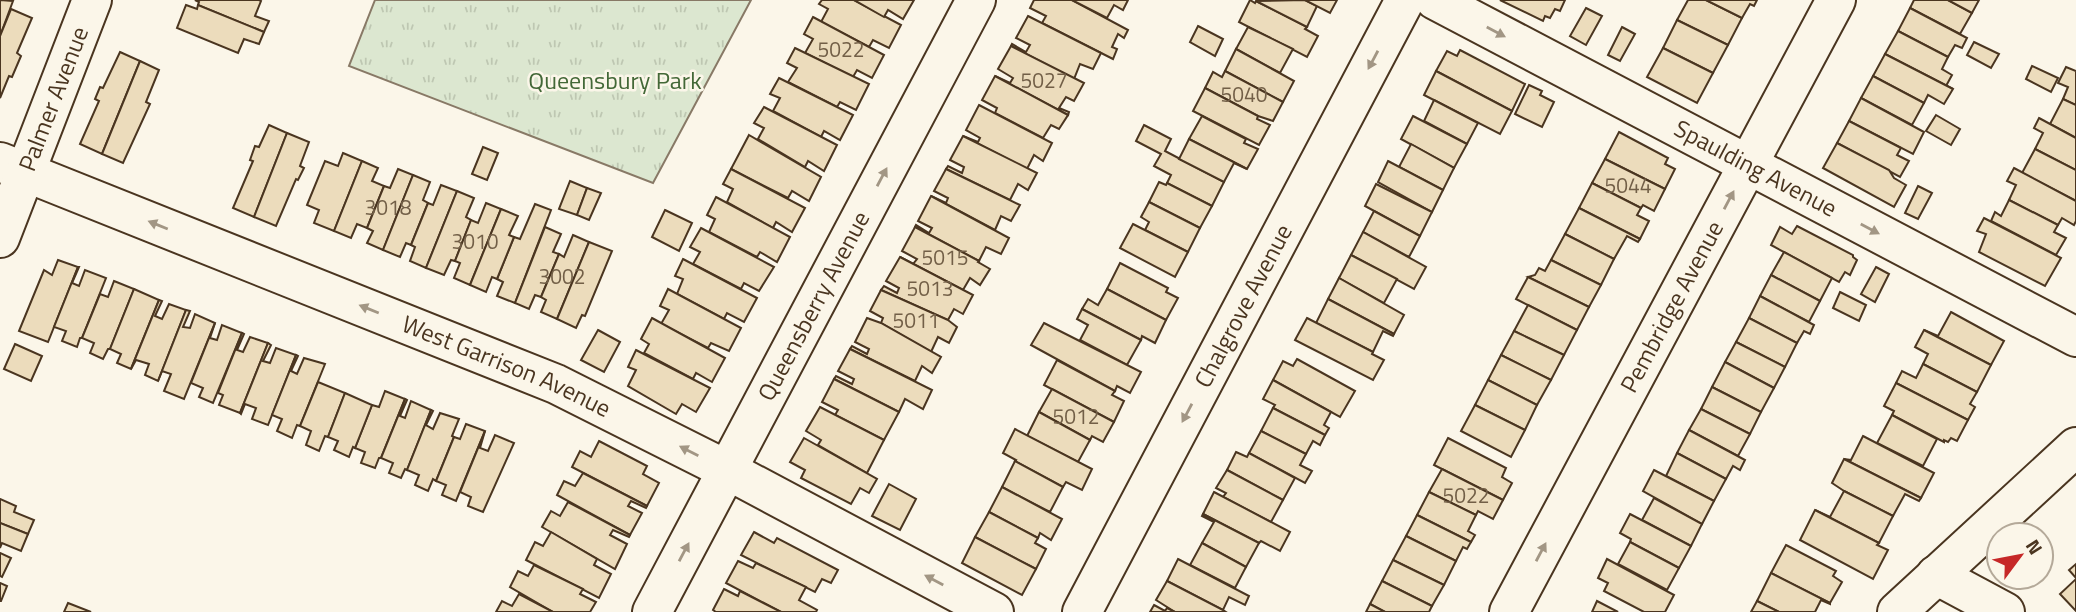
<svg xmlns="http://www.w3.org/2000/svg" width="2076" height="612" viewBox="0 0 2076 612" font-family="'Titillium Web',sans-serif">
<style>
.park{fill:url(#park-tufts);stroke:#887966;stroke-width:2}
.building{fill:#ecdcbc;stroke:#4a3520;stroke-width:2}
.lines{fill:none;stroke-linecap:round;stroke-linejoin:round}
.minor-casing{stroke:#4a3520;stroke-width:42}
.minor{stroke:#fbf6e9;stroke-width:38}
.oneway{fill:#a29684}
.labels{text-anchor:middle;stroke-width:5;stroke-linejoin:round;paint-order:stroke}
.number-label{font-size:21px;fill:#725f47}
.park-label{font-size:24px;fill:#436837;stroke:#fbf6e9}
.street-label{font-size:24px;fill:#4a3520;stroke:#fbf6e9}
</style>
<defs>
<pattern id="park-tufts" width="24" height="20" patternUnits="userSpaceOnUse" patternTransform="scale(1.75)"><rect width="24" height="20" fill="#dce7d0"/><path d="M3 7l-1-3M5 7V3M7 7l1-3M15 17l-1-3M17 17v-4M19 17l1-3" fill="none" stroke="#bec7b2"/></pattern>
</defs>
<rect width="100%" height="100%" fill="#fbf6e9"/>
<polygon class="park" points="375,0 751,0 653,183 349,66"/>
<g class="building">
<polygon points="0,0 13,1 0,36"/>
<polygon points="195,0 259,0 261,1 255,16 269,21 264,32 198,5 199,2"/>
<polygon points="822,0 854,0 901,25 889,48 873,40 869,47 821,22 828,9 819,4"/>
<polygon points="854,0 914,0 903,19 888,10 884,17"/>
<polygon points="1034,0 1072,0 1128,30 1124,38 1118,34 1112,47 1117,49 1113,59 1042,23 1046,16 1030,8"/>
<polygon points="1072,0 1128,0 1123,10 1114,5 1107,18"/>
<polygon points="1250,0 1255,3 1256,1 1307,27 1305,29 1318,36 1307,57 1239,22"/>
<polygon points="1305,0 1317,6 1307,27 1256,1"/>
<polygon points="1305,0 1337,0 1330,13"/>
<polygon points="1500,0 1565,0 1560,11 1555,9 1550,18 1545,16 1543,21"/>
<polygon points="1688,0 1706,0 1742,18 1728,45 1677,20"/>
<polygon points="1706,0 1757,0 1754,6 1750,4 1742,18"/>
<polygon points="1914,0 1948,0 1972,13 1960,34 1910,8"/>
<polygon points="1948,0 1979,0 1972,13"/>
<polygon points="186,5 197,9 198,5 264,32 259,44 244,39 238,53 177,28"/>
<polygon points="1586,8 1602,16 1586,45 1570,36"/>
<polygon points="1910,8 1967,38 1962,48 1955,45 1948,57 1898,31"/>
<polygon points="11,9 32,18 17,53 21,56 12,77 9,76 0,98 0,36"/>
<polygon points="1028,16 1101,53 1093,69 1080,64 1074,79 1011,46 1012,44 1026,52 1030,45 1016,38"/>
<polygon points="813,17 884,55 872,78 857,70 853,77 805,53 813,39 804,34"/>
<polygon points="1677,20 1728,45 1713,73 1663,48"/>
<polygon points="1198,26 1223,39 1215,56 1190,42"/>
<polygon points="1248,27 1293,49 1280,73 1236,49"/>
<polygon points="1622,27 1635,34 1620,61 1608,55"/>
<polygon points="1898,31 1948,57 1942,69 1952,75 1946,86 1953,89 1885,54"/>
<polygon points="1974,42 1999,54 1991,68 1967,55"/>
<polygon points="1011,46 1084,83 1074,101 1066,97 1059,108 1069,112 1068,115 995,76 1010,83 1013,78 998,69"/>
<polygon points="795,48 869,84 856,110 840,102 837,107 788,82 797,68 787,63"/>
<polygon points="1663,48 1713,73 1697,103 1647,77"/>
<polygon points="1236,49 1294,81 1283,102 1225,71"/>
<polygon points="1460,50 1525,84 1512,111 1436,71 1447,51 1457,56"/>
<polygon points="120,52 140,61 102,154 80,144 99,101 95,99 100,87 103,88"/>
<polygon points="1885,54 1953,89 1944,104 1928,95 1924,103 1873,76"/>
<polygon points="140,61 159,70 146,102 150,104 123,163 102,154"/>
<polygon points="2032,66 2058,78 2051,92 2026,79"/>
<polygon points="2066,67 2076,71 2076,105 2063,99 2068,87 2058,83"/>
<polygon points="1225,71 1283,102 1273,121 1258,116 1205,88 1213,72 1222,77"/>
<polygon points="1436,71 1512,111 1500,134 1424,95"/>
<polygon points="995,76 1068,115 1059,129 1051,125 1043,138 995,113 997,108 982,100"/>
<polygon points="1873,76 1924,103 1912,125 1861,98"/>
<polygon points="779,78 853,115 840,140 824,131 821,137 773,111 780,98 770,94"/>
<polygon points="1529,85 1542,91 1540,95 1554,102 1542,127 1515,114"/>
<polygon points="1205,88 1258,116 1257,119 1270,125 1259,145 1193,111"/>
<polygon points="1861,98 1924,132 1913,154 1849,121"/>
<polygon points="2063,99 2076,105 2076,138 2050,124"/>
<polygon points="1434,100 1478,123 1467,144 1424,121"/>
<polygon points="979,105 1052,143 1043,161 1034,155 1027,169 963,136 978,142 980,138 966,130"/>
<polygon points="764,107 837,145 824,171 808,161 805,167 758,139 764,128 754,123"/>
<polygon points="1936,115 1960,129 1951,145 1926,131"/>
<polygon points="1202,116 1246,139 1244,143 1258,149 1247,169 1189,139"/>
<polygon points="1413,116 1467,144 1454,168 1401,139"/>
<polygon points="2039,118 2076,138 2076,170 2035,149 2043,133 2034,128"/>
<polygon points="1849,121 1901,148 1897,155 1909,161 1900,177 1837,143"/>
<polygon points="269,125 287,133 254,217 233,208 253,161 250,160 255,146 259,147"/>
<polygon points="1144,125 1171,139 1165,151 1224,182 1212,206 1167,183 1171,175 1154,166 1161,154 1136,141"/>
<polygon points="1619,132 1668,158 1665,164 1675,169 1665,189 1605,159"/>
<polygon points="287,133 309,142 300,166 304,168 298,180 296,179 276,226 254,217"/>
<polygon points="749,135 821,177 809,201 792,191 788,198 731,169"/>
<polygon points="963,136 1037,173 1028,190 1018,184 1010,200 946,169 948,166 962,173 964,167 950,160"/>
<polygon points="1189,139 1247,169 1234,163 1224,182 1179,159"/>
<polygon points="1837,143 1889,170 1894,178 1906,185 1894,207 1823,168"/>
<polygon points="1411,144 1454,168 1443,190 1399,167"/>
<polygon points="483,147 498,153 487,180 472,174"/>
<polygon points="2035,149 2076,170 2076,201 2022,173"/>
<polygon points="343,153 362,161 334,231 314,223 319,210 307,205 325,161 338,166"/>
<polygon points="1605,159 1665,189 1654,211 1643,205 1641,208 1592,183"/>
<polygon points="362,161 378,168 372,181 384,186 367,228 357,224 351,238 334,231"/>
<polygon points="1388,161 1443,190 1432,212 1378,182"/>
<polygon points="2014,168 2076,201 2076,221 2074,225 2062,218 2058,225 2009,200 2016,185 2007,181"/>
<polygon points="398,169 413,175 383,250 367,243 373,231 367,228 384,186 390,188"/>
<polygon points="731,169 805,208 792,232 776,222 773,228 727,202 733,189 723,184"/>
<polygon points="946,169 1020,205 1011,221 1001,216 995,230 931,196 946,203 948,198 934,191"/>
<polygon points="413,175 430,182 423,200 428,203 411,245 406,243 400,257 383,250"/>
<polygon points="570,181 587,188 577,215 559,209"/>
<polygon points="1159,182 1166,185 1167,183 1212,206 1200,228 1149,202"/>
<polygon points="1592,183 1641,208 1637,215 1649,221 1640,239 1579,208"/>
<polygon points="1376,184 1432,212 1420,236 1365,206"/>
<polygon points="441,185 457,191 426,268 410,261 415,247 411,245 428,203 433,205"/>
<polygon points="1918,186 1932,193 1918,219 1905,213"/>
<polygon points="587,188 601,193 589,220 577,215"/>
<polygon points="457,191 474,198 466,217 471,220 455,261 451,260 444,275 426,268"/>
<polygon points="931,196 1009,238 1001,254 986,247 979,261 915,227 916,225 929,233 932,228 918,221"/>
<polygon points="716,197 790,237 777,262 760,252 757,257 709,232 715,219 707,215"/>
<polygon points="2009,200 2058,225 2054,232 2066,238 2056,255 1991,221 1995,212 2001,216"/>
<polygon points="1149,202 1200,228 1188,252 1145,230 1149,222 1141,217"/>
<polygon points="486,203 501,209 470,285 454,278 460,263 455,261 471,220 478,223"/>
<polygon points="535,204 551,210 515,303 497,296 503,282 497,279 514,237 520,239"/>
<polygon points="1579,208 1640,239 1638,242 1627,236 1614,259 1565,234"/>
<polygon points="501,209 518,216 509,235 514,237 497,279 492,277 486,292 470,285"/>
<polygon points="665,210 692,223 679,251 652,237"/>
<polygon points="1374,211 1420,236 1409,257 1363,232"/>
<polygon points="1984,218 2061,258 2045,286 1979,252 1986,234 1977,231"/>
<polygon points="1133,224 1188,252 1175,277 1120,248"/>
<polygon points="1797,226 1853,255 1853,257 1857,260 1850,275 1845,272 1839,282 1771,245 1780,227 1792,234"/>
<polygon points="545,227 561,234 553,252 559,254 541,297 535,295 529,309 515,303"/>
<polygon points="915,227 979,261 978,262 990,269 980,285 970,278 963,290 900,257 913,264 917,259 902,251"/>
<polygon points="701,228 774,267 759,291 744,283 741,289 693,264 700,252 690,247"/>
<polygon points="1363,232 1426,267 1414,289 1351,255"/>
<polygon points="1565,234 1614,259 1601,285 1551,260"/>
<polygon points="573,235 589,242 557,319 541,312 546,300 541,297 559,254 564,257"/>
<polygon points="589,242 612,251 585,316 582,315 576,328 557,319"/>
<polygon points="1784,252 1832,278 1820,301 1771,275"/>
<polygon points="1351,255 1397,279 1384,303 1339,278"/>
<polygon points="900,257 973,295 963,314 954,309 948,320 881,290 884,286 897,293 899,288 886,281"/>
<polygon points="683,259 757,298 744,322 727,313 724,319 677,294 683,279 675,276"/>
<polygon points="58,260 78,267 48,342 19,331 44,270 52,275"/>
<polygon points="1551,260 1601,285 1589,307 1528,277 1535,275 1539,268 1545,271"/>
<polygon points="1120,263 1168,288 1166,292 1178,298 1166,320 1107,289"/>
<polygon points="78,267 79,267 72,283 79,286 85,270 106,278 82,338 80,338 77,347 62,341 66,331 54,327"/>
<polygon points="1876,267 1889,274 1875,302 1861,294"/>
<polygon points="1771,275 1820,301 1809,322 1760,296"/>
<polygon points="1528,277 1589,307 1577,330 1516,299"/>
<polygon points="1339,278 1404,315 1394,334 1328,299"/>
<polygon points="114,281 134,289 110,349 108,349 103,359 90,353 94,343 82,338 100,294 108,297"/>
<polygon points="134,289 159,300 131,369 117,363 121,354 110,349"/>
<polygon points="668,289 741,328 729,351 711,343 708,348 661,324 669,310 660,306"/>
<polygon points="1107,289 1166,320 1155,343 1142,336 1141,340 1082,309 1088,299 1098,305"/>
<polygon points="881,290 948,320 957,327 949,343 938,337 931,352 881,323 883,318 870,311"/>
<polygon points="1840,292 1866,305 1859,321 1833,308"/>
<polygon points="1760,296 1814,325 1810,334 1804,331 1797,343 1749,318"/>
<polygon points="1328,299 1394,334 1393,336 1383,331 1373,352 1316,323"/>
<polygon points="159,300 162,301 155,316 162,319 169,304 186,310 158,381 145,375 149,364 136,360 131,369"/>
<polygon points="1528,305 1577,330 1564,355 1514,331"/>
<polygon points="1082,309 1141,340 1127,365 1080,340 1088,325 1077,319"/>
<polygon points="186,310 190,311 183,327 190,328 195,314 215,323 184,399 164,391 171,374 162,371 158,381"/>
<polygon points="1951,312 2004,341 1991,365 1924,330 1938,336"/>
<polygon points="652,318 725,358 712,382 696,373 693,379 644,353 649,344 641,339"/>
<polygon points="867,318 881,323 941,357 932,373 922,366 915,381 850,349 852,346 867,354 869,349 855,342"/>
<polygon points="1307,318 1373,352 1372,354 1384,360 1373,380 1295,340"/>
<polygon points="1749,318 1797,343 1785,367 1736,342"/>
<polygon points="215,323 210,338 217,340 222,325 242,333 213,403 199,397 203,388 191,383"/>
<polygon points="1044,323 1141,372 1130,393 1117,386 1115,391 1031,345"/>
<polygon points="598,330 620,342 604,372 581,360"/>
<polygon points="1924,330 1991,365 1977,392 1923,364 1928,354 1915,347"/>
<polygon points="1514,331 1564,355 1551,380 1501,355"/>
<polygon points="242,333 244,334 237,350 243,352 250,337 268,343 240,413 219,405 223,395 218,393"/>
<polygon points="1736,342 1785,367 1774,388 1725,362"/>
<polygon points="268,343 271,345 263,361 270,363 276,348 296,355 268,425 252,419 256,408 245,404 241,414 240,413"/>
<polygon points="15,344 42,356 31,381 4,369"/>
<polygon points="850,349 932,390 923,409 905,399 899,412 834,379 836,376 852,384 854,379 838,371"/>
<polygon points="636,350 710,388 696,412 682,404 676,414 628,386 636,370 628,367"/>
<polygon points="296,355 298,356 291,371 297,374 304,358 325,364 300,426 297,425 292,438 277,431 282,419 272,415"/>
<polygon points="1501,355 1551,380 1537,405 1488,380"/>
<polygon points="1297,359 1355,391 1340,417 1273,380 1283,361 1293,366"/>
<polygon points="1057,360 1115,391 1112,395 1124,401 1114,422 1044,385"/>
<polygon points="1725,362 1774,388 1761,412 1712,387"/>
<polygon points="1923,364 1977,392 1970,404 1975,407 1968,420 1896,383 1902,371 1916,378"/>
<polygon points="834,379 899,412 884,440 835,415 838,410 822,402"/>
<polygon points="1273,380 1331,412 1324,425 1329,428 1325,435 1273,408 1275,405 1263,399"/>
<polygon points="1488,380 1537,405 1525,430 1475,405"/>
<polygon points="318,382 345,393 328,437 325,436 319,451 306,445 311,431 300,426"/>
<polygon points="1896,383 1968,420 1957,441 1951,438 1948,442 1944,440 1944,442 1892,415 1894,411 1884,406"/>
<polygon points="1712,387 1761,412 1750,434 1701,409"/>
<polygon points="1052,389 1114,422 1103,442 1092,436 1090,440 1039,412"/>
<polygon points="385,391 405,399 381,458 379,458 375,468 361,463 365,452 355,448 372,405 379,407"/>
<polygon points="345,393 372,405 355,448 353,447 349,457 334,450 338,441 328,437"/>
<polygon points="405,399 407,400 400,416 405,418 411,401 431,410 407,470 405,469 401,478 389,473 393,463 381,458"/>
<polygon points="1475,405 1525,430 1511,457 1461,431"/>
<polygon points="820,407 884,440 867,473 818,445 821,440 806,431"/>
<polygon points="1273,408 1325,435 1320,445 1313,441 1306,454 1261,431"/>
<polygon points="1701,409 1750,434 1738,456 1689,430"/>
<polygon points="431,410 433,411 426,425 433,429 440,413 459,419 452,436 454,437 436,481 433,479 428,491 415,485 419,475 407,470"/>
<polygon points="1039,412 1090,440 1078,462 1027,436"/>
<polygon points="1892,415 1937,439 1923,466 1877,443"/>
<polygon points="466,424 485,431 456,501 442,495 446,485 436,481 454,437 460,439"/>
<polygon points="1015,429 1092,469 1082,490 1066,482 1063,487 1015,461 1016,460 1003,453"/>
<polygon points="1689,430 1745,460 1740,470 1733,466 1726,479 1677,453"/>
<polygon points="485,431 480,448 488,451 495,435 514,443 483,512 468,506 471,497 460,492"/>
<polygon points="1261,431 1306,454 1300,465 1312,471 1305,483 1249,453"/>
<polygon points="1863,436 1934,473 1921,498 1844,459 1851,460"/>
<polygon points="804,438 877,479 869,493 860,488 851,504 801,478 805,470 790,462"/>
<polygon points="1448,438 1506,468 1502,477 1512,483 1503,500 1434,465"/>
<polygon points="599,441 647,466 643,474 659,483 647,506 572,467 580,451 591,457"/>
<polygon points="1236,452 1247,457 1249,453 1295,478 1283,500 1227,470"/>
<polygon points="1677,453 1726,479 1714,501 1666,476"/>
<polygon points="1844,459 1921,498 1919,501 1905,494 1893,516 1844,491 1832,483"/>
<polygon points="1015,461 1063,487 1050,512 1002,487"/>
<polygon points="1442,469 1503,500 1493,519 1478,511 1476,515 1429,492"/>
<polygon points="1227,470 1283,500 1271,522 1223,497 1226,493 1216,488"/>
<polygon points="1654,470 1714,501 1702,524 1643,491"/>
<polygon points="583,473 647,506 646,508 631,501 628,506 642,513 630,535 557,495 564,481 575,486"/>
<polygon points="889,484 916,499 900,530 872,516"/>
<polygon points="1002,487 1062,519 1051,540 1040,533 1038,538 989,512"/>
<polygon points="1844,491 1893,516 1879,543 1815,510 1830,517"/>
<polygon points="1214,492 1290,532 1280,551 1261,541 1259,543 1203,514"/>
<polygon points="1429,492 1476,515 1468,531 1475,535 1471,542 1417,515"/>
<polygon points="1654,498 1702,524 1691,546 1642,520"/>
<polygon points="0,499 16,506 14,512 34,520 28,534 0,523"/>
<polygon points="568,502 630,535 629,537 613,530 610,535 627,544 615,569 542,527 551,511 560,516"/>
<polygon points="1815,510 1879,543 1877,545 1888,550 1873,579 1800,540"/>
<polygon points="989,512 1038,538 1035,543 1046,549 1036,569 975,537"/>
<polygon points="1203,514 1259,543 1246,567 1202,543 1214,522 1202,516"/>
<polygon points="1630,514 1691,546 1679,568 1630,542 1631,539 1620,533"/>
<polygon points="1417,515 1471,542 1467,549 1463,547 1456,561 1406,536"/>
<polygon points="0,523 28,534 21,551 2,543 0,548"/>
<polygon points="551,532 597,559 594,565 611,574 599,598 526,560 535,542 543,546"/>
<polygon points="754,532 774,543 777,538 838,570 831,583 822,579 815,592 741,555"/>
<polygon points="1406,536 1456,561 1444,585 1393,560"/>
<polygon points="975,537 1036,569 1022,595 962,563"/>
<polygon points="1630,542 1679,568 1667,590 1618,564"/>
<polygon points="1202,543 1246,567 1235,588 1190,565"/>
<polygon points="1786,545 1836,571 1833,576 1842,582 1830,603 1771,573"/>
<polygon points="0,553 11,558 2,577 0,576"/>
<polygon points="1178,559 1249,596 1245,605 1229,597 1223,610 1167,581"/>
<polygon points="1607,559 1674,595 1665,612 1644,612 1604,591 1608,583 1598,578"/>
<polygon points="1393,560 1444,585 1432,606 1382,581"/>
<polygon points="738,561 753,568 756,563 806,587 799,600 817,610 816,612 781,612 726,583"/>
<polygon points="2076,564 2076,578 2069,570"/>
<polygon points="534,565 583,589 580,594 596,602 590,612 553,612 510,587 518,571 528,576"/>
<polygon points="1771,573 1830,603 1830,604 1821,600 1815,612 1779,612 1757,601"/>
<polygon points="2076,579 2076,611 2060,594"/>
<polygon points="1167,581 1223,610 1226,612 1175,612 1156,600"/>
<polygon points="1382,581 1432,606 1429,612 1385,612 1370,604"/>
<polygon points="0,583 7,586 1,601 0,601"/>
<polygon points="724,589 738,596 740,591 781,612 716,612 713,610"/>
<polygon points="519,594 538,604 553,612 496,612 502,601 512,606"/>
<polygon points="1597,601 1618,612 1592,612"/>
<polygon points="1757,601 1779,612 1751,612"/>
<polygon points="68,603 91,612 64,612"/>
<polygon points="1370,604 1385,612 1366,612"/>
<polygon points="1154,605 1165,611 1167,608 1175,612 1150,612"/>
</g>
<g class="lines">
<g class="minor-casing">
<g id="minor">
<path id="s1" d="M1435,0L2076,337"/>
<path id="s2" d="M0,162L556,384L727,470L994,612"/>
<path id="s3" d="M0,238L92,0"/>
<polyline points="1936,575 2005,612"/>
<path id="s4" d="M652,612L976,0"/>
<path id="s5" d="M1082,612L1405,0"/>
<path id="s6" d="M1509,612L1836,0"/>
<polyline points="1897,612 2076,447"/>
</g>
</g>
<use href="#minor" class="minor"/>
</g>
<defs><path id="oneway-solid" d="M-6-.8H1V-3.2L6.5 0L1 3.2V.8H-6Z" transform="scale(1.75)"/></defs>
<g class="oneway">
<use href="#oneway-solid" transform="translate(1496 32) rotate(28)"/>
<use href="#oneway-solid" transform="translate(1373 60) rotate(118)"/>
<use href="#oneway-solid" transform="translate(882 177) rotate(-62)"/>
<use href="#oneway-solid" transform="translate(1729 200) rotate(-62)"/>
<use href="#oneway-solid" transform="translate(158 225) rotate(-158)"/>
<use href="#oneway-solid" transform="translate(1870 229) rotate(28)"/>
<use href="#oneway-solid" transform="translate(369 309) rotate(-158)"/>
<use href="#oneway-solid" transform="translate(1187 413) rotate(118)"/>
<use href="#oneway-solid" transform="translate(689 451) rotate(-153)"/>
<use href="#oneway-solid" transform="translate(684 552) rotate(-62)"/>
<use href="#oneway-solid" transform="translate(1541 552) rotate(-62)"/>
<use href="#oneway-solid" transform="translate(934 580) rotate(-152)"/>
</g>
<g class="labels">
<g class="number-label">
<text x="841" y="57">5022</text>
<text x="1044" y="88">5027</text>
<text x="1244" y="102">5040</text>
<text x="1628" y="193">5044</text>
<text x="388" y="215">3018</text>
<text x="475" y="249">3010</text>
<text x="945" y="265">5015</text>
<text x="562" y="284">3002</text>
<text x="930" y="296">5013</text>
<text x="916" y="328">5011</text>
<text x="1076" y="424">5012</text>
<text x="1466" y="503">5022</text>
</g>
<g class="park-label">
<text x="615" y="89">Queensbury Park</text>
</g>
<g class="street-label">
<text dy="8" stroke="none"><textPath href="#s3" startOffset="149">Palmer Avenue</textPath></text>
<text dy="8" stroke="none"><textPath href="#s1" startOffset="362">Spaulding Avenue</textPath></text>
<text dy="8" stroke="none"><textPath href="#s4" startOffset="346">Queensberry Avenue</textPath></text>
<text dy="8" stroke="none"><textPath href="#s5" startOffset="346">Chalgrove Avenue</textPath></text>
<text dy="8" stroke="none"><textPath href="#s6" startOffset="346">Pembridge Avenue</textPath></text>
<text dy="8" stroke="none"><textPath href="#s2" startOffset="546">West Garrison Avenue</textPath></text>
</g>
</g>
<g transform="translate(2020 556) rotate(58)"><circle r="33" fill="#fbf6e9" stroke="#b4a999" stroke-width="2"/>
<path d="M0-5L12 26L0 18L-12 26Z" fill="#c62828"/>
<text y="-10" font-size="19" font-weight="bold" text-anchor="middle" fill="#4a3520">N</text>
</g>
</svg>
